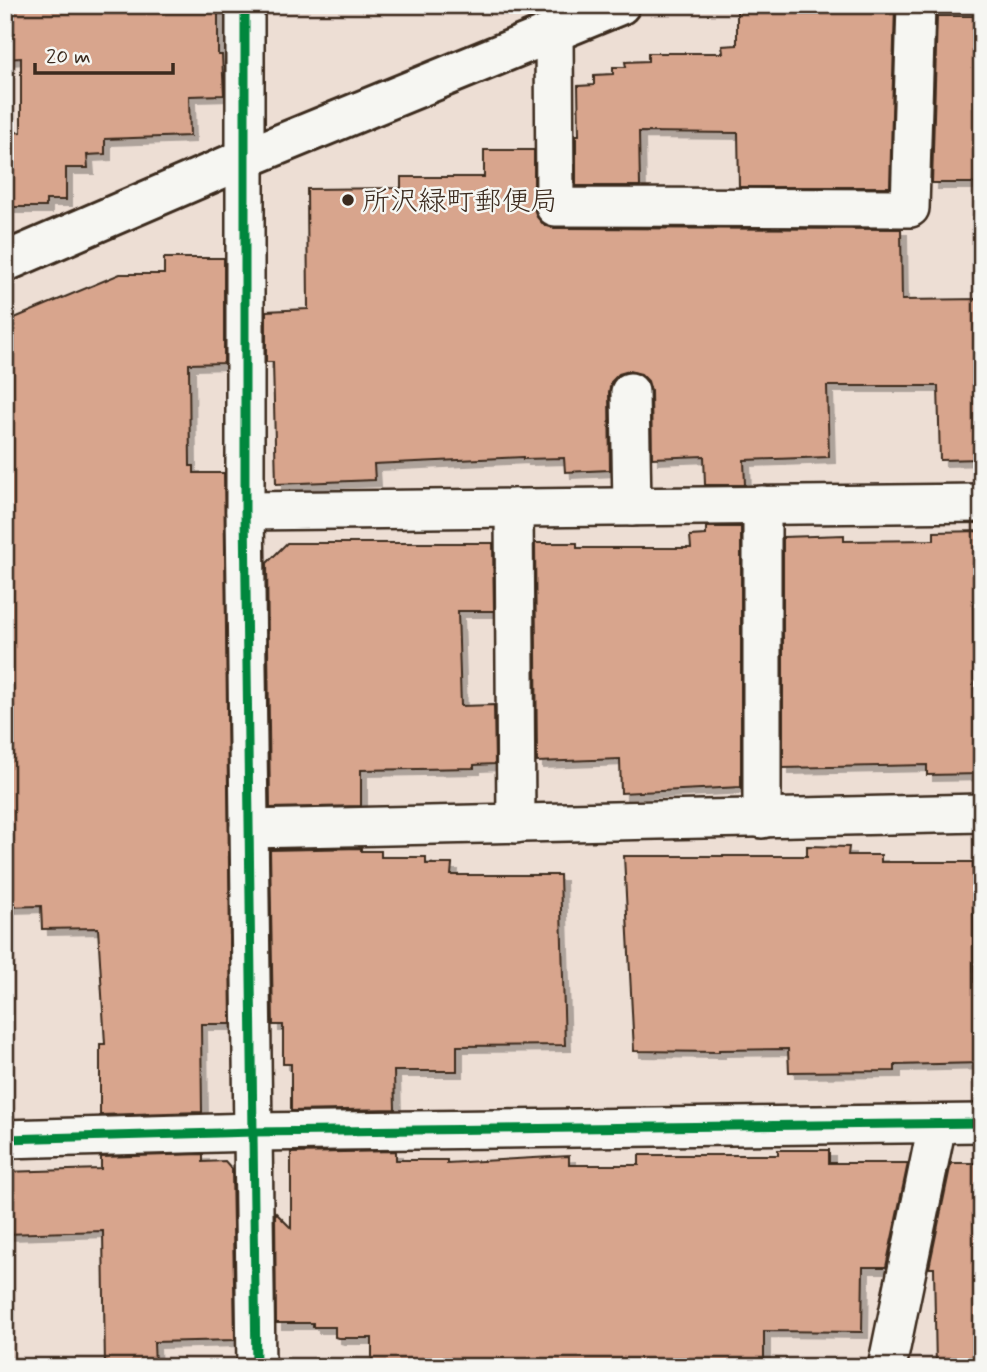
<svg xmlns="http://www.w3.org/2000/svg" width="987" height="1372" viewBox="0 0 987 1372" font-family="Mynerve,'Klee One',sans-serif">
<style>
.building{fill:#d8a58d;stroke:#3b2a1e;stroke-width:2;filter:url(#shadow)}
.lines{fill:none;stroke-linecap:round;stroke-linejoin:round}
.street-casing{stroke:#3b2a1e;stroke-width:42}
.secondary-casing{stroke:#3b2a1e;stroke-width:44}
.street{stroke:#f6f6f2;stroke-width:37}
.secondary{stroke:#f6f6f2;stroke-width:38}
.cycleway-casing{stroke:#f6f6f2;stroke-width:13}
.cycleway{stroke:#00873e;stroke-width:9}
.poi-dot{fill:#3b2a1e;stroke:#f6f6f2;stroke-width:2.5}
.labels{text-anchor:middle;stroke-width:5;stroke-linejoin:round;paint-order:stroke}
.poi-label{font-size:28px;fill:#3b2a1e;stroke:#f6f6f2;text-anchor:start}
</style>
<defs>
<filter id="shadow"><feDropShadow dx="6" dy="6" stdDeviation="0" flood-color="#0004"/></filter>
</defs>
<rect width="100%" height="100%" fill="#edded4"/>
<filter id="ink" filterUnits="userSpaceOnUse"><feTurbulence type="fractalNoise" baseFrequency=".0143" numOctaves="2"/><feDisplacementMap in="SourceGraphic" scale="14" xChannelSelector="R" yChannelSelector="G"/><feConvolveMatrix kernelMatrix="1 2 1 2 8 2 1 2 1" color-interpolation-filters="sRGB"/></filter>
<g filter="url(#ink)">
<g class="building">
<polygon points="5,5 218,5 218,55 222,55 224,95 189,96 190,136 105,139 105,154 87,155 88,168 66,168 66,200 46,200 46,207 5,207 5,133 21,132 21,58 5,59"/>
<polygon points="780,5 895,5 890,187 739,187 738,133 639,132 640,186 576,186 576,135 579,135 578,86 594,85 594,75 613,74 613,67 626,67 625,62 648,61 648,53 723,53 722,46 737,45 737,11 780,11"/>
<polygon points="937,16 981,16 982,183 932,183"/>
<polygon points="484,150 534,150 534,208 537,217 544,225 554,228 901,229 902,300 982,299 982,459 940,460 938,386 827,386 829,457 744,460 745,485 705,485 704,456 652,458 651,391 648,381 641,374 629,371 619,374 611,382 609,392 610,470 565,472 564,458 523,459 523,457 374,464 375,480 276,484 273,362 266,362 266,311 308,309 307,189 401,188 401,177 484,177"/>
<polygon points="164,258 224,258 224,363 189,364 190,466 194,466 194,473 224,473 231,1024 201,1024 202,1112 100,1115 100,1044 105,1044 98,928 42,929 41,906 5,907 5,322 120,274 164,274"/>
<polygon points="706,527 741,527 741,787 621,793 620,759 537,762 535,543 577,543 577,548 691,548 690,536 706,535"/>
<polygon points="982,531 982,598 981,604 973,604 975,719 982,719 982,774 927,775 927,765 783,768 783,537 844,535 844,541 934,540 934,532"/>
<polygon points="287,543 493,543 494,611 458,611 461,706 494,705 495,764 474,765 474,768 361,770 361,806 270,808 267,563"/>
<polygon points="807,846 849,847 848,855 881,855 881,862 973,862 974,982 982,982 982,1063 895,1065 895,1071 789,1072 788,1049 719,1050 719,1052 634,1051 624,856 807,856"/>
<polygon points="361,848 361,851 381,851 381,857 426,857 426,864 452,864 451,875 560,875 565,1045 457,1046 457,1071 394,1071 395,1109 291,1111 291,1064 283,1064 283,1025 273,1025 270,850"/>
<polygon points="778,1150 829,1150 829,1163 908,1163 886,1267 863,1267 862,1332 764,1331 764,1367 372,1367 372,1338 338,1338 335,1337 335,1327 313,1327 313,1323 276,1323 275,1212 291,1228 291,1153 396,1151 396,1160 447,1160 447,1163 569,1156 569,1165 639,1165 639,1155 778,1155"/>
<polygon points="203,1154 203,1162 225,1161 232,1169 235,1340 154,1342 155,1366 105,1367 103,1231 5,1234 5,1172 101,1169 101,1157"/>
<polygon points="951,1163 982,1163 982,1367 936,1367 934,1268 929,1268"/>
</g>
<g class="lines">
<g class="street-casing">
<g id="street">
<polyline points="245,5 245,511 256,1367"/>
<polyline points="554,32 555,207 910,208 916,5"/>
<polyline points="630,392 632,507"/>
<polyline points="762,505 762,819"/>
<polyline points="514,508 516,824"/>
<polyline points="245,511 982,503"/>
<polyline points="249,829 982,813"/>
<polyline points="5,1139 254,1132 982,1123"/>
<polyline points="887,1367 937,1125"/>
</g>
</g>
<g class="secondary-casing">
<polyline id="secondary" points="5,262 246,158 620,5"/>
</g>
<use href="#street" class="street"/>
<use href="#secondary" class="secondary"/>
<g class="cycleway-casing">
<g id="cycleway">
<polyline points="245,5 245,511 256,1367"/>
<polyline points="5,1139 254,1132 982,1123"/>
</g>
</g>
<use href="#cycleway" class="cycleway"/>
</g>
</g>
<circle class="poi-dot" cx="348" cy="200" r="7"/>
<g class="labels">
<g class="poi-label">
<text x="362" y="210">所沢緑町郵便局</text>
</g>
</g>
<rect width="987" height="1372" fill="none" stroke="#f6f6f2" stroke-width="28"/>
<rect x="14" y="14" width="959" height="1344" fill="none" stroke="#3b2a1e" stroke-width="2.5" filter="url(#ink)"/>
<path d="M35 63v10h138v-10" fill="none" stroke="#3b2a1e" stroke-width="3.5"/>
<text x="46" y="63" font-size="21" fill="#3b2a1e" stroke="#f6f6f2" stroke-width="5" paint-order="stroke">20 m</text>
</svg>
